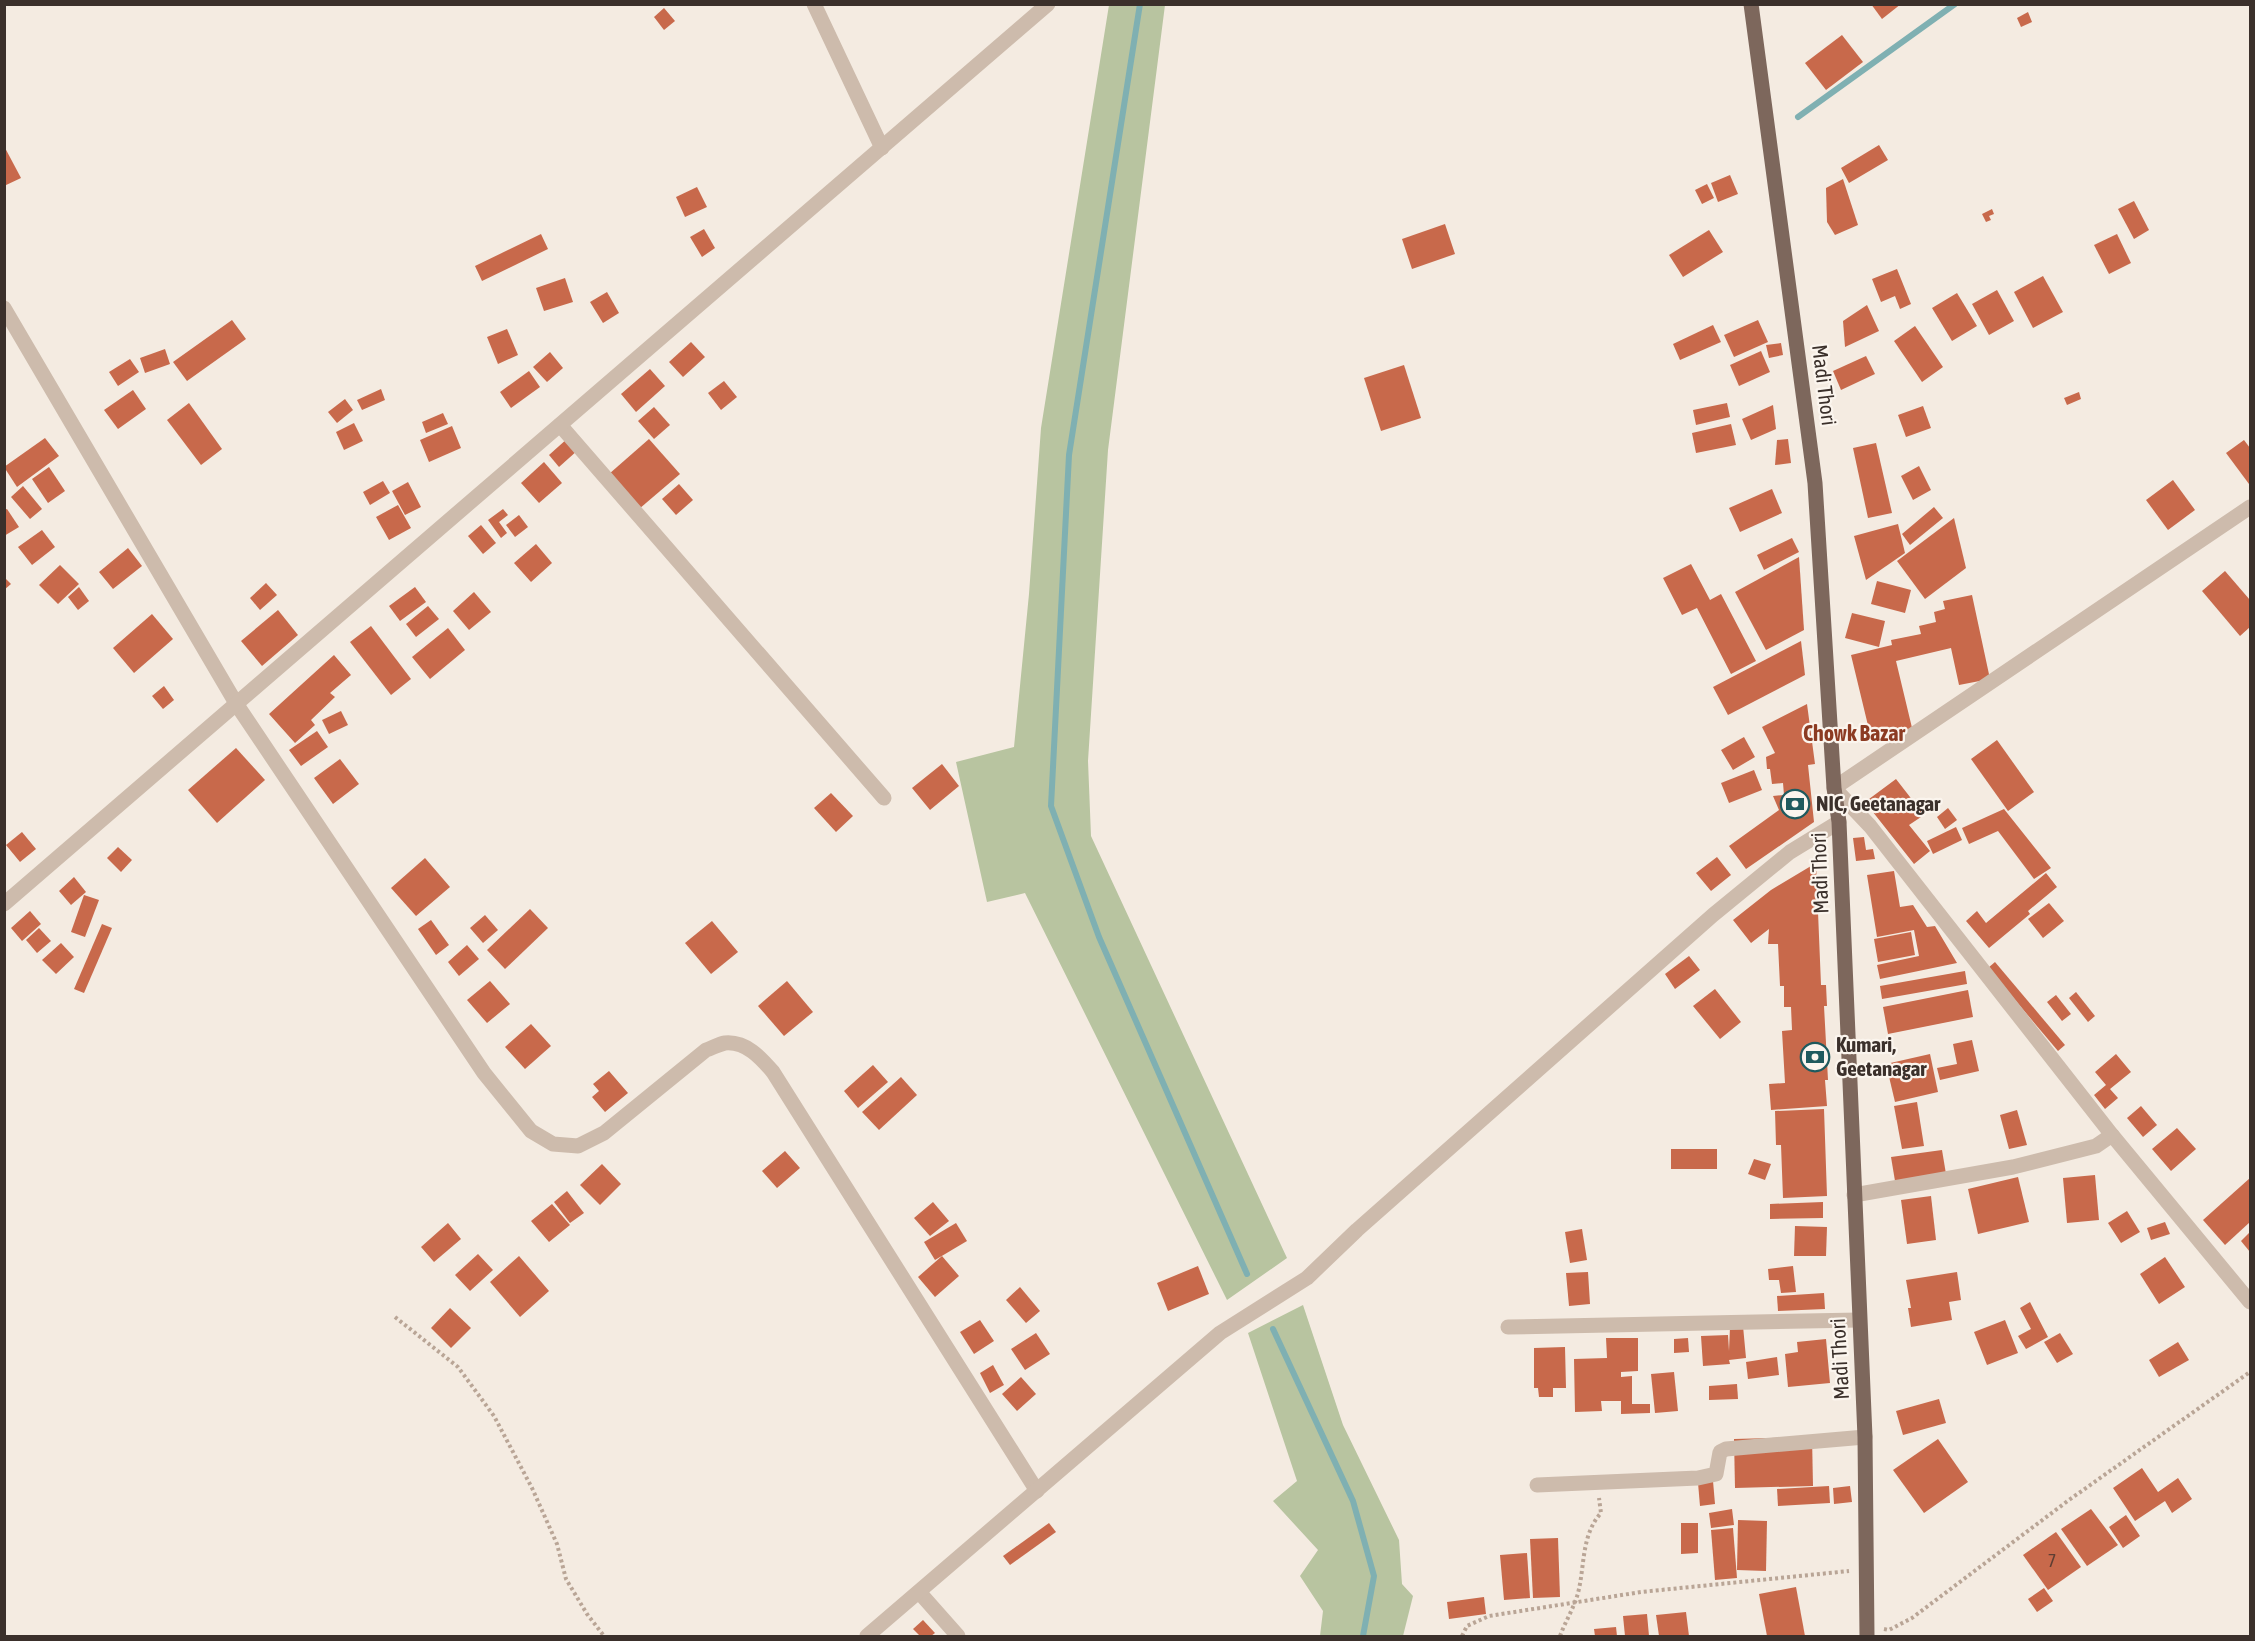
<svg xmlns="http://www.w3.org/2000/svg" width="2255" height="1641" viewBox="0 0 2255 1641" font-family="'Asap Condensed',sans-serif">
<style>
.green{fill:#b8c4a0}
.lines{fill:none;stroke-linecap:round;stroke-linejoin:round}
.stream{stroke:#7fb0b2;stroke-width:6}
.building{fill:#c8694b}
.path{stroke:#b9a596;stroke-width:4;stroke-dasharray:3 3;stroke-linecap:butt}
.minor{stroke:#cdbbac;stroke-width:15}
.major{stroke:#7d675c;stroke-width:15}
.labels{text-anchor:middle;stroke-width:4.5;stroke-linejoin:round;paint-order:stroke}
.number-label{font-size:18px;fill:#5e3e33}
.street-label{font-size:21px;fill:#3b302b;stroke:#fbf5ee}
.poi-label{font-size:21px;font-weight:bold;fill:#3b302b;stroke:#fbf5ee;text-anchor:start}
.neighbourhood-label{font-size:22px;font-weight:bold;fill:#8c3b22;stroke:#fbf5ee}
</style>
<rect width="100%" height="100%" fill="#f4ebe1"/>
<g class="green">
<polygon points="1109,5 1165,5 1108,450 1088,761 1091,836 1287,1258 1227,1300 1025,893 987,902 956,762 1014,747 1029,594 1041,428"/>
<polygon points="1303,1305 1343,1425 1399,1540 1402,1584 1413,1596 1403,1636 1320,1636 1323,1611 1300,1576 1318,1550 1273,1501 1297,1481 1248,1333"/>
</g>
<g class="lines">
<g class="stream">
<polyline points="1140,4 1069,455 1051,806 1099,937 1247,1274"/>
<polyline points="1798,117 1955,4"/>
<polyline points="1273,1329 1353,1501 1374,1576 1363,1636"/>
</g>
</g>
<g class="building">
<polygon points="1871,4 1901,4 1882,19"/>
<polygon points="664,8 675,21 664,30 654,17"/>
<polygon points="2028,12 2032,22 2021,27 2017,18"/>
<polygon points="1842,35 1863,62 1826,90 1805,63"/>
<polygon points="1879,145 1888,160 1849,183 1841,168"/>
<polygon points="4,146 21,178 4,186"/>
<polygon points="1730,175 1738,194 1718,202 1711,183"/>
<polygon points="1843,179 1858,225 1835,235 1827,222 1826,188"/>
<polygon points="1707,184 1714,198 1702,204 1695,190"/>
<polygon points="697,187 707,207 685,217 676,197"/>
<polygon points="2134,201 2149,230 2134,239 2118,209"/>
<polygon points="1992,209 1994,214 1989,216 1991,220 1986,222 1982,214"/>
<polygon points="1445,224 1455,254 1412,269 1402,239"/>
<polygon points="704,229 715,248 702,257 690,237"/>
<polygon points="1709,230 1723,252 1683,277 1669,255"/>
<polygon points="541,234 548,249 482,281 475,266"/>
<polygon points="2117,234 2131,263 2109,274 2094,245"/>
<polygon points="1897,269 1911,304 1900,309 1895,296 1881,302 1872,279"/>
<polygon points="2043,276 2063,312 2033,328 2014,292"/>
<polygon points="565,278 573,302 544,311 536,288"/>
<polygon points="1997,290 2014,321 1989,335 1972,304"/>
<polygon points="607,292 619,313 603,323 590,302"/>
<polygon points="1957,293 1977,326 1952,341 1932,308"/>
<polygon points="1867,305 1879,331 1845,347 1843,321"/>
<polygon points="232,320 246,339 187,381 173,362"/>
<polygon points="1758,320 1768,342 1734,357 1724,335"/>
<polygon points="1713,325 1721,342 1680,360 1673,344"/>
<polygon points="1915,326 1943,367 1922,382 1894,341"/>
<polygon points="507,329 518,355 498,364 487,337"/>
<polygon points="691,342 705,357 683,377 669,362"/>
<polygon points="1781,343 1783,355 1769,358 1766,345"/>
<polygon points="165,349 170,364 145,373 140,358"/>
<polygon points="1761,351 1770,372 1739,386 1730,365"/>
<polygon points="550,352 563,368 547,382 533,367"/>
<polygon points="1866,356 1875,374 1841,390 1833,371"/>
<polygon points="130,359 139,372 118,386 109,372"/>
<polygon points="1404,365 1421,418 1381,431 1364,378"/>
<polygon points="650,369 665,386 636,412 621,394"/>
<polygon points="529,371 540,387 511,408 500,392"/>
<polygon points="724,381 737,397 721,410 708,393"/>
<polygon points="381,389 385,400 362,410 357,400"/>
<polygon points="133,390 146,409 118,429 104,410"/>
<polygon points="2079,392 2081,399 2067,405 2064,398"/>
<polygon points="345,399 353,410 337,423 328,412"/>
<polygon points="189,403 222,449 201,465 167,420"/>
<polygon points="1727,403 1730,417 1696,425 1693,410"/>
<polygon points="1773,405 1776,429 1751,440 1742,419"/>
<polygon points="1923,406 1931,428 1906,437 1898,415"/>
<polygon points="654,407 670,425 654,439 638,421"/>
<polygon points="443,413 448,424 426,433 422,422"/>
<polygon points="354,423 363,441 344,450 336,432"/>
<polygon points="1731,424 1736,445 1696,453 1692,433"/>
<polygon points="452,426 461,448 429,462 420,440"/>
<polygon points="45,438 59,456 17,487 4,467"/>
<polygon points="568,438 578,450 559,467 549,455"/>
<polygon points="649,439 680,474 639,509 609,474"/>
<polygon points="1788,439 1791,463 1775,465 1777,440"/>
<polygon points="2244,440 2250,448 2250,483 2249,484 2226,453"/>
<polygon points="1876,443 1892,513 1868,518 1853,448"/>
<polygon points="544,462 562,483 539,503 521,483"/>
<polygon points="1919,466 1931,490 1913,500 1901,476"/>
<polygon points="49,467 65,491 48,503 32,479"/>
<polygon points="2173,480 2195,510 2168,530 2146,500"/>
<polygon points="383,481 390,493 370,505 363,492"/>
<polygon points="408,482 421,507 405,515 392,491"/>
<polygon points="679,484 693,500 676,515 662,499"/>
<polygon points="23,486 42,509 30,519 11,497"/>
<polygon points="1772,489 1782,513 1740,532 1729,508"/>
<polygon points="398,505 411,528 389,540 376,517"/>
<polygon points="1934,507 1943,518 1910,545 1902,534"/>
<polygon points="7,509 19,527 4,536 4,510"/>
<polygon points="503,509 508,515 499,522 507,533 501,538 488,520"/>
<polygon points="519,515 528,527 515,537 506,525"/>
<polygon points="1954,518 1966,568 1925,599 1897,561"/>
<polygon points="1898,524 1905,553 1866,580 1854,536"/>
<polygon points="481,525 496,543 483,554 468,536"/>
<polygon points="42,530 55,547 32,565 18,547"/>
<polygon points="1792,538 1799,552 1764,570 1757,555"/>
<polygon points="536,544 552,563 531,582 514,563"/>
<polygon points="128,548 142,566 113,589 99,572"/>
<polygon points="1799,557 1804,630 1766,650 1735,592"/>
<polygon points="1691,564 1710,600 1721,594 1756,661 1731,674 1697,608 1682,615 1663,578"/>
<polygon points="60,565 79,584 58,604 39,585"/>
<polygon points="2225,571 2250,600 2250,627 2240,636 2202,591"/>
<polygon points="4,577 11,584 4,590"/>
<polygon points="1877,581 1911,590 1905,613 1871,604"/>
<polygon points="266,583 277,595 260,610 250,598"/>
<polygon points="79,587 89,601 78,610 68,597"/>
<polygon points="415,587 426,602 400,621 389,606"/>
<polygon points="474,592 491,612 469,630 453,611"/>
<polygon points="1972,595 1990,679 1959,685 1951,648 1896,661 1913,732 1872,742 1851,655 1892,645 1891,640 1921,634 1919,626 1936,622 1934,612 1945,609 1943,601"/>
<polygon points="428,606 439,619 416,637 406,624"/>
<polygon points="278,610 298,635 262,666 241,641"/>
<polygon points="1852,613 1885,621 1879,647 1845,638"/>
<polygon points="152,614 173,639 134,673 113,648"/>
<polygon points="371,626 411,679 391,695 350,642"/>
<polygon points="448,628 465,650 430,679 412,657"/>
<polygon points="1801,641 1805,675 1728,715 1713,687"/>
<polygon points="334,655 351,675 330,693 335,697 311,720 315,725 295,743 269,714"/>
<polygon points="164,686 174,700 163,709 152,696"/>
<polygon points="1807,704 1815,764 1808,765 1814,822 1746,869 1729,846 1779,810 1773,796 1784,795 1783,783 1772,784 1770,769 1767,769 1766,757 1775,753 1762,727"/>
<polygon points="341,711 348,725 329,734 322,720"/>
<polygon points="317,731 328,747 301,766 289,750"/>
<polygon points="1744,737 1755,757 1733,770 1721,750"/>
<polygon points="1997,740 2034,792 2008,811 1971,759"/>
<polygon points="236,748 265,780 217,823 188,790"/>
<polygon points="340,759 359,784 333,804 314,778"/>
<polygon points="942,764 959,786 930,810 912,788"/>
<polygon points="1754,770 1762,790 1729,803 1721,783"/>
<polygon points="1896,779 1924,815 1909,825 1930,851 1914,864 1865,802"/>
<polygon points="831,793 853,816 836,832 814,808"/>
<polygon points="1948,808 1957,820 1945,829 1937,817"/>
<polygon points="2004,809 2051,868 2034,879 1998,831 1969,844 1962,828"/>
<polygon points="1956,827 1962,840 1933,854 1927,841"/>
<polygon points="22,832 36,849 20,862 6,845"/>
<polygon points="1864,837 1866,850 1873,849 1875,859 1856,861 1853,838"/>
<polygon points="118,847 132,860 121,872 107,858"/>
<polygon points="1717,857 1731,875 1711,891 1696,873"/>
<polygon points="425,858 450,887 416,916 391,888"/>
<polygon points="1816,863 1821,985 1826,985 1827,1006 1824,1006 1828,1080 1825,1080 1827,1106 1771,1110 1769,1084 1785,1083 1782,1031 1792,1030 1791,1007 1784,1007 1784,986 1780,986 1778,944 1768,944 1769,929 1751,943 1733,920 1771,890"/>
<polygon points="1894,871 1900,907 1913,905 1927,927 1935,926 1957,963 1880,979 1877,965 1919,956 1914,930 1877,937 1867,875"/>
<polygon points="2046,873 2057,887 2028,911 2030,914 1989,948 1966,921 1977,911 1986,923"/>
<polygon points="74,877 86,892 71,905 59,891"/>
<polygon points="84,895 99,900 85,937 71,932"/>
<polygon points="2049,903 2064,921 2043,938 2028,919"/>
<polygon points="530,909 548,928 505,969 487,950"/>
<polygon points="30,911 41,924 22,941 11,928"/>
<polygon points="485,915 498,930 483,943 470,928"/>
<polygon points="431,920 449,945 436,955 418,929"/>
<polygon points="712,921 738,952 711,974 685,943"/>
<polygon points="102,924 112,928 84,993 74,989"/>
<polygon points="39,928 51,941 37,953 26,940"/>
<polygon points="1911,932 1915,955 1878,962 1874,939"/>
<polygon points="61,943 74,957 56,974 42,960"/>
<polygon points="467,945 479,959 459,976 448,962"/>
<polygon points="1689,956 1700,970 1675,989 1665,974"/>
<polygon points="1995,962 2065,1045 2058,1051 1988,968"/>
<polygon points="1965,971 1967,984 1882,999 1880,986"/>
<polygon points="490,981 510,1004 487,1023 467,1000"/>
<polygon points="787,981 813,1012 784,1036 758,1006"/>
<polygon points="1715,989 1741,1022 1720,1039 1693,1006"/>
<polygon points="1968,990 1973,1017 1888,1034 1883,1007"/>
<polygon points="2076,992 2095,1016 2088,1022 2069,998"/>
<polygon points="2056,995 2071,1014 2062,1021 2047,1002"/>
<polygon points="531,1024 551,1046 525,1069 505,1047"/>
<polygon points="1972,1040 1979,1071 1940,1080 1937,1068 1957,1064 1953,1044"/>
<polygon points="1930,1054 1938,1092 1895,1102 1886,1064"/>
<polygon points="2116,1054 2131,1072 2110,1089 2118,1098 2105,1109 2094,1095 2106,1085 2095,1072"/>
<polygon points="873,1065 888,1082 858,1108 844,1091"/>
<polygon points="609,1071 628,1093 605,1112 592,1097 599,1091 593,1084"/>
<polygon points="901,1077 917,1095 879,1130 862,1112"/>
<polygon points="1917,1102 1924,1146 1902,1149 1894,1106"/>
<polygon points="2141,1106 2157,1125 2143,1137 2127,1118"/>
<polygon points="1824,1109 1827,1196 1783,1198 1781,1145 1776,1145 1775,1111"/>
<polygon points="2017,1110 2027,1145 2009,1149 2000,1115"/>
<polygon points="2177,1128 2196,1149 2171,1171 2152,1149"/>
<rect x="1671" y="1149" width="46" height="20"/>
<polygon points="1942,1150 1946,1174 1895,1181 1891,1157"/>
<polygon points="785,1151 800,1168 777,1188 762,1171"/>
<polygon points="1754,1159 1771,1164 1765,1180 1748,1174"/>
<polygon points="602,1164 621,1184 600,1205 580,1185"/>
<polygon points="2095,1175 2099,1220 2067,1223 2063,1178"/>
<polygon points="2018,1177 2029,1222 1978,1234 1968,1189"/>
<polygon points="2250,1178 2250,1222 2225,1245 2203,1220"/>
<polygon points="567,1191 584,1213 570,1223 554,1202"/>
<polygon points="1931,1196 1936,1240 1907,1244 1901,1200"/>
<polygon points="933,1202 949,1221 930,1236 914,1218"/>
<polygon points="1823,1202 1823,1218 1770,1219 1770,1204"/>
<polygon points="552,1204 570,1225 549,1242 531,1221"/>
<polygon points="2127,1211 2140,1232 2121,1243 2108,1223"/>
<polygon points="2165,1222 2170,1234 2151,1240 2147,1228"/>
<polygon points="448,1223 461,1239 434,1262 421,1247"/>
<polygon points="956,1223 967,1241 935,1260 924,1242"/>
<polygon points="1795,1226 1827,1227 1826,1256 1794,1256"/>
<polygon points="1582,1229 1587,1260 1570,1263 1565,1232"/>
<polygon points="2250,1232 2250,1252 2241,1241"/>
<polygon points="478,1254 493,1270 470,1291 455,1275"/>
<polygon points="519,1256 549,1291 520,1317 490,1282"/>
<polygon points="942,1256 959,1276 935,1297 918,1277"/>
<polygon points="2165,1257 2185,1287 2159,1304 2140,1274"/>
<polygon points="1198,1266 1209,1294 1168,1311 1157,1283"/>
<polygon points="1793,1266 1796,1292 1781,1293 1779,1280 1769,1280 1768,1269"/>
<polygon points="1588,1272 1590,1304 1569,1306 1566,1273"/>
<polygon points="1957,1272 1961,1300 1949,1302 1952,1320 1911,1327 1908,1308 1911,1308 1906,1280"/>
<polygon points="1020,1287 1040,1311 1026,1323 1006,1300"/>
<polygon points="1824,1293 1825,1309 1778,1311 1777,1296"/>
<polygon points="2030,1302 2048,1337 2026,1349 2018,1336 2031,1329 2020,1308"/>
<polygon points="450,1308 471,1328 451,1348 431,1328"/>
<polygon points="980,1320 994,1341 974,1354 960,1332"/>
<polygon points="2005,1320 2018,1353 1987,1365 1974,1332"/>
<polygon points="1743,1326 1746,1358 1729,1360 1730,1364 1703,1366 1701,1336 1728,1335 1729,1351 1730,1327"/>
<polygon points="1036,1333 1050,1354 1025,1370 1011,1349"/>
<polygon points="2060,1333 2073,1354 2057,1363 2044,1342"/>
<polygon points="1606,1338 1638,1338 1638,1371 1621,1372 1621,1377 1632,1376 1632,1404 1650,1404 1650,1413 1621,1414 1621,1401 1601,1401 1602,1411 1575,1412 1574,1359 1607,1358"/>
<polygon points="1688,1338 1689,1352 1674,1353 1674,1339"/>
<polygon points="1826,1339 1830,1383 1788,1387 1785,1354 1798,1352 1797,1342"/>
<polygon points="2178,1342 2189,1360 2159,1377 2149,1360"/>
<polygon points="1565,1347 1566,1388 1553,1388 1553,1397 1539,1397 1538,1388 1534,1388 1534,1348"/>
<polygon points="1777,1357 1779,1375 1748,1379 1746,1362"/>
<polygon points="993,1365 1004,1385 990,1393 980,1373"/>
<polygon points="1674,1372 1678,1411 1655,1413 1651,1374"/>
<polygon points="1021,1377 1036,1394 1017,1411 1002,1394"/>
<polygon points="1737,1384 1738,1399 1709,1400 1709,1386"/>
<polygon points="1939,1399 1946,1423 1903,1435 1896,1411"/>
<polygon points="1812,1437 1813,1486 1735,1488 1734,1439"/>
<polygon points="1938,1439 1968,1482 1924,1513 1893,1470"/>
<polygon points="2142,1468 2158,1492 2178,1478 2192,1499 2172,1513 2165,1501 2135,1521 2113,1488"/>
<polygon points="1713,1481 1715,1504 1700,1506 1698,1483"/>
<polygon points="1829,1486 1830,1503 1778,1506 1777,1489"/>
<polygon points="1850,1486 1852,1502 1834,1504 1833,1488"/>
<polygon points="1732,1509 1734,1525 1711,1528 1709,1513"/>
<polygon points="2091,1509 2118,1545 2087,1566 2061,1529"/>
<polygon points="2126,1515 2140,1536 2123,1548 2109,1527"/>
<polygon points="1738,1520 1767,1521 1766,1571 1737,1570"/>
<polygon points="1049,1523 1056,1532 1010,1565 1003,1556"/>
<polygon points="1681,1523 1698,1523 1698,1553 1681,1554"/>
<polygon points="1733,1528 1737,1578 1715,1580 1711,1530"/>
<polygon points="2056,1532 2081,1567 2048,1590 2023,1555"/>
<polygon points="1558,1538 1560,1597 1533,1598 1530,1539"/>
<polygon points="1527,1553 1530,1598 1504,1600 1500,1555"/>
<polygon points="1796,1587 1805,1636 1767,1636 1759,1594"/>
<polygon points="2044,1588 2053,1601 2037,1612 2028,1599"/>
<polygon points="1484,1597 1486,1614 1449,1619 1447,1602"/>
<polygon points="1686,1612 1689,1636 1659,1636 1656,1615"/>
<polygon points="1647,1614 1649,1636 1625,1636 1623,1616"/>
<polygon points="923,1620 935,1633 931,1636 920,1636 913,1629"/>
<polygon points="1616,1627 1617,1636 1595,1636 1594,1629"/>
</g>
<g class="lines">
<g class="path">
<polyline points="395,1317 458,1367 494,1416 532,1488 557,1544 566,1579 587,1614 604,1636"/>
<polyline points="1884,1629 1889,1630 1912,1618 2069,1500 2250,1372"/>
<polyline points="1462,1636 1467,1626 1489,1616 1641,1592 1849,1571"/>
<path d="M1560,1636C1565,1622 1574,1608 1578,1593C1585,1566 1581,1535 1601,1513L1599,1498"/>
</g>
<g class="minor">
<polyline points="814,4 882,148"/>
<path d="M4,308L237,705L484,1073L531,1131L553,1144L578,1146L604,1133L706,1050C712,1048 719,1044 725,1043C746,1041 761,1058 773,1072L1037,1491"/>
<polyline points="560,425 884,798"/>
<polyline points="2250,507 1834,788 1870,826 2112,1135 2250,1302"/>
<polyline points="4,904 1048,4"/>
<polyline points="1854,1195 2013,1167 2096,1146 2112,1135"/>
<polyline points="1508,1327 1859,1320"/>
<polyline points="1537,1485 1698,1478 1716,1474 1720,1452 1726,1449 1865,1437"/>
<polyline points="919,1592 958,1636"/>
<polyline points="867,1636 1220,1333 1307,1278 1357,1230 1713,915 1790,852 1839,822"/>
</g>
<polyline class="major" points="1751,4 1815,483 1834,788 1839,822 1865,1437 1867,1636"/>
</g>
<defs>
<g id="bank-ring" transform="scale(1.5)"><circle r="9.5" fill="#fbf5ee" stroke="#1f5a5e" stroke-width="1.5"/><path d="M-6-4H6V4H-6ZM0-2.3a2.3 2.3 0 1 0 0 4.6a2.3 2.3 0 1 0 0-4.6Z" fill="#1f5a5e"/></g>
</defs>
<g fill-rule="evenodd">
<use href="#bank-ring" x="1795" y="804"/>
<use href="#bank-ring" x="1815" y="1057"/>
</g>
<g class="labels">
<g class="number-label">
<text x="2052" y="1567">7</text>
</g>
<g class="street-label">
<text transform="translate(1824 385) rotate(83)" y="7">Madi Thori</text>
<text transform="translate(1820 873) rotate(-92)" y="7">Madi Thori</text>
<text transform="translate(1840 1359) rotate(-93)" y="7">Madi Thori</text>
</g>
<g class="poi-label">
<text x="1816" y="811">NIC, Geetanagar</text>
<text x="1836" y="1052">Kumari,<tspan x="1836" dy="24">Geetanagar</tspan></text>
</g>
<g class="neighbourhood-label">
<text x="1854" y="741">Chowk Bazar</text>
</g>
</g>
<rect width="2255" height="1641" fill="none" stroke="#3b302b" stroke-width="12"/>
</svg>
